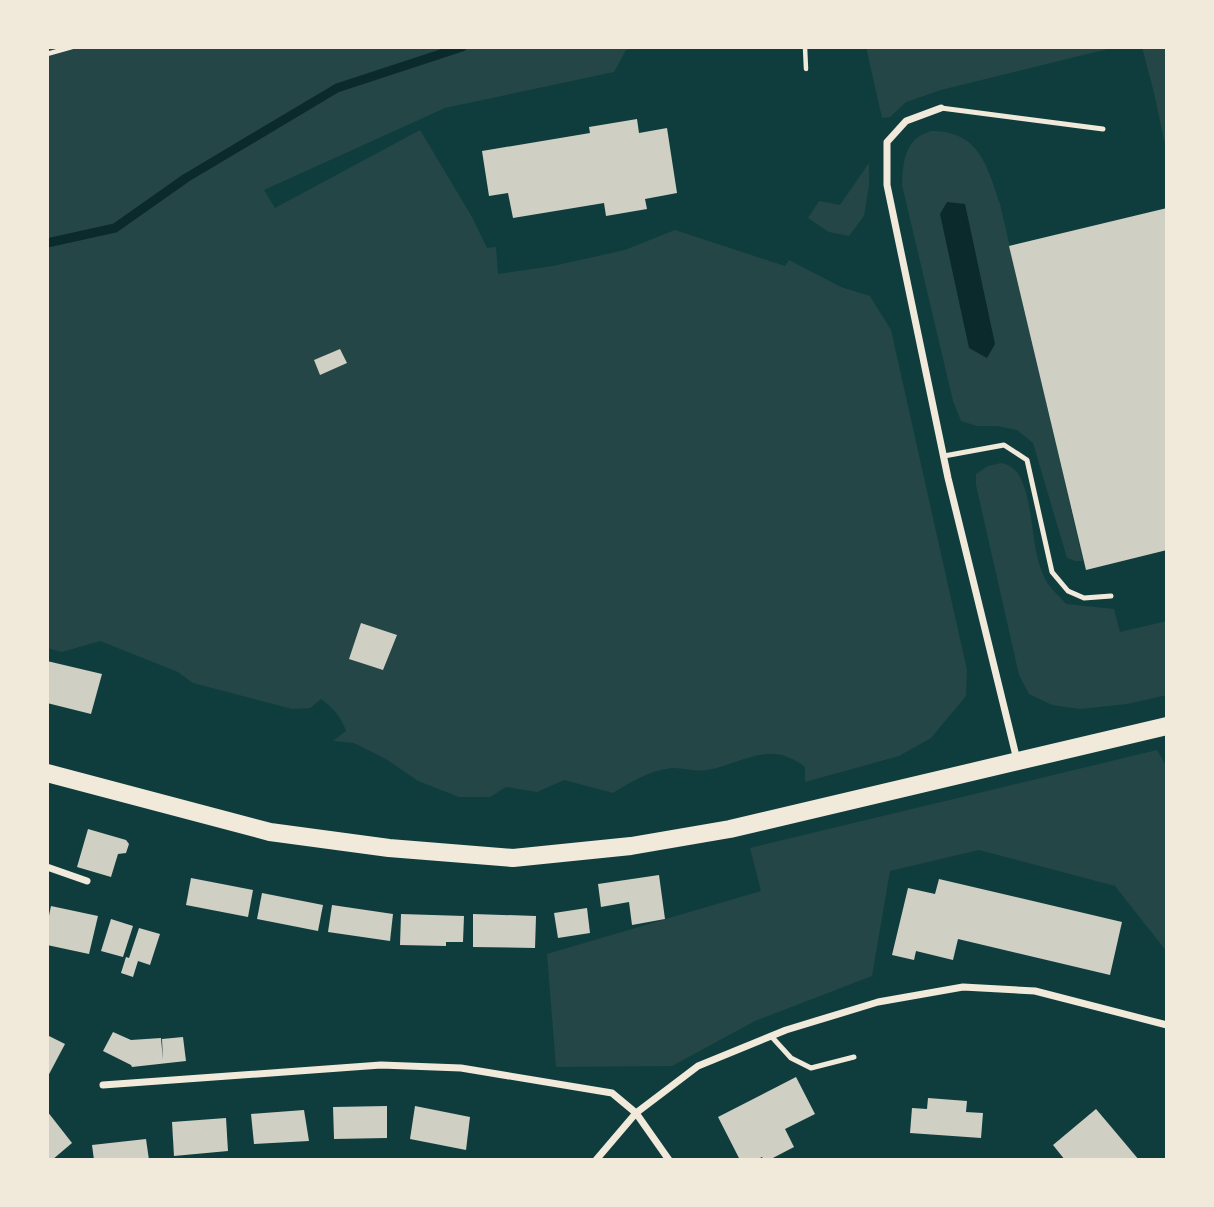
<svg xmlns="http://www.w3.org/2000/svg" width="1214" height="1207" viewBox="0 0 1214 1207" font-family="'PT Sans Narrow',sans-serif">
<style>
.green{fill:#244646}
.water{fill:#0a2a2b}
.lines{fill:none;stroke-linecap:round;stroke-linejoin:round}
.stream{stroke:#0a2a2b;stroke-width:9}
.building{fill:#cfcfc3}
.path{stroke:#f1e9da;stroke-width:4.5}
.service{stroke:#f1e9da;stroke-width:5}
.minor{stroke:#f1e9da;stroke-width:7}
.primary{stroke:#f1e9da;stroke-width:18}
</style>
<rect width="100%" height="100%" fill="#0f3d3e"/>
<g class="green">
<path d="M47,47H640L626,50L614,72L445,108L264,190L275,208L420,130L472,217L487,248L496,247L498,274L553,266L625,250L675,230L785,266L789,260L841,287L870,296L891,330L967,670L966,696L931,738L899,756L805,782V767C769,739 745,763 707,770C696,772 685,768 674,768C652,769 631,782 613,793L564,780L537,792L506,787L490,797H459L418,781L386,759L354,743L333,741L346,731C341,716 333,708 321,699L310,708L292,709L193,683L178,672L100,641L62,652L47,648Z"/>
<polygon points="866,47 1116,47 941,90 906,102 890,117 882,118"/>
<polygon points="1142,47 1167,47 1167,154 1154,93"/>
<path d="M931,131C979,131 987,165 1000,204L1083,561H1075L1067,558L1033,443L1017,430L997,426H977L961,421L953,401L902,185C903,160 905,139 931,131Z"/>
<polygon points="869,163 869,185 864,216 849,236 829,232 808,218 819,201 840,205"/>
<path d="M1001,463C1009,464 1018,471 1021,479C1036,512 1029,552 1048,584C1053,591 1061,598 1066,604L1114,609L1120,632L1167,621V695L1127,704L1080,709L1052,705L1029,694L1019,675L976,485V474L988,466Z"/>
<polygon points="1157,750 1167,767 1167,952 1115,886 979,850 890,871 872,976 755,1021 672,1066 556,1067 547,954 761,891 750,848"/>
</g>
<polygon class="water" points="947,202 965,204 995,344 987,358 969,348 940,214"/>
<g class="lines">
<polyline class="stream" points="47,243 115,228 186,178 337,88 462,47"/>
</g>
<g class="building">
<polygon points="637,119 639,133 667,128 677,193 645,199 647,209 606,216 604,203 513,218 508,193 489,196 482,151 590,133 589,127"/>
<polygon points="1167,208 1167,550 1086,570 1009,246"/>
<polygon points="340,349 347,363 320,375 314,360"/>
<polygon points="361,623 397,635 383,670 349,659"/>
<polygon points="47,661 102,674 91,714 47,703"/>
<polygon points="88,829 126,840 129,844 126,853 118,854 111,877 77,867"/>
<polygon points="659,875 665,919 632,925 629,902 601,907 598,884"/>
<polygon points="191,878 253,890 248,917 186,905"/>
<polygon points="939,879 1122,922 1110,975 958,939 953,960 916,951 914,960 892,955 908,888 935,894"/>
<polygon points="262,893 323,905 318,931 257,919"/>
<polygon points="332,905 393,914 390,941 328,932"/>
<polygon points="51,906 98,916 89,954 47,945 47,925"/>
<polygon points="587,908 590,933 558,938 554,913"/>
<polygon points="401,914 464,916 463,942 446,942 446,946 400,945"/>
<polygon points="473,914 536,916 535,948 473,947"/>
<polygon points="111,919 133,926 123,957 101,951"/>
<polygon points="139,928 160,934 150,965 138,961 133,977 121,973 126,957 129,958"/>
<polygon points="113,1032 131,1040 161,1038 163,1060 162,1039 183,1037 186,1061 132,1067 131,1065 103,1051"/>
<polygon points="47,1035 65,1044 47,1078"/>
<polygon points="796,1077 815,1114 785,1129 794,1147 769,1160 764,1160 762,1157 756,1160 740,1160 718,1117"/>
<polygon points="928,1098 967,1101 966,1112 983,1113 981,1138 910,1133 912,1108 927,1109"/>
<polygon points="387,1106 387,1138 334,1139 333,1107"/>
<polygon points="415,1106 470,1117 466,1150 410,1139"/>
<polygon points="1096,1109 1118,1135 1139,1160 1065,1160 1053,1145"/>
<polygon points="304,1110 309,1141 254,1144 251,1114"/>
<polygon points="47,1111 72,1143 52,1160 47,1160"/>
<polygon points="226,1118 228,1151 174,1156 172,1122"/>
<polygon points="146,1139 149,1160 94,1160 92,1145"/>
</g>
<g class="lines">
<g class="path">
<polyline points="805,47 806,69"/>
<polyline points="47,54 72,47"/>
</g>
<g class="service">
<polyline points="941,108 1103,129"/>
<polyline points="944,456 1004,445 1027,460 1052,572 1068,591 1084,598 1111,596"/>
<polyline points="771,1036 791,1058 811,1068 854,1057"/>
</g>
<g class="minor">
<polyline points="941,108 906,121 887,142 887,185 948,478 1017,760"/>
<polyline points="47,867 87,881"/>
<polyline points="103,1085 381,1065 461,1068 612,1093 636,1113 669,1160"/>
<polyline points="596,1160 636,1113 698,1066 786,1030 878,1002 963,987 1035,991 1167,1025"/>
</g>
<polyline class="primary" points="47,773 270,832 389,848 513,858 631,846 730,829 1167,726"/>
</g>
<rect width="1214" height="1207" fill="none" stroke="#f1e9da" stroke-width="98"/>
</svg>
